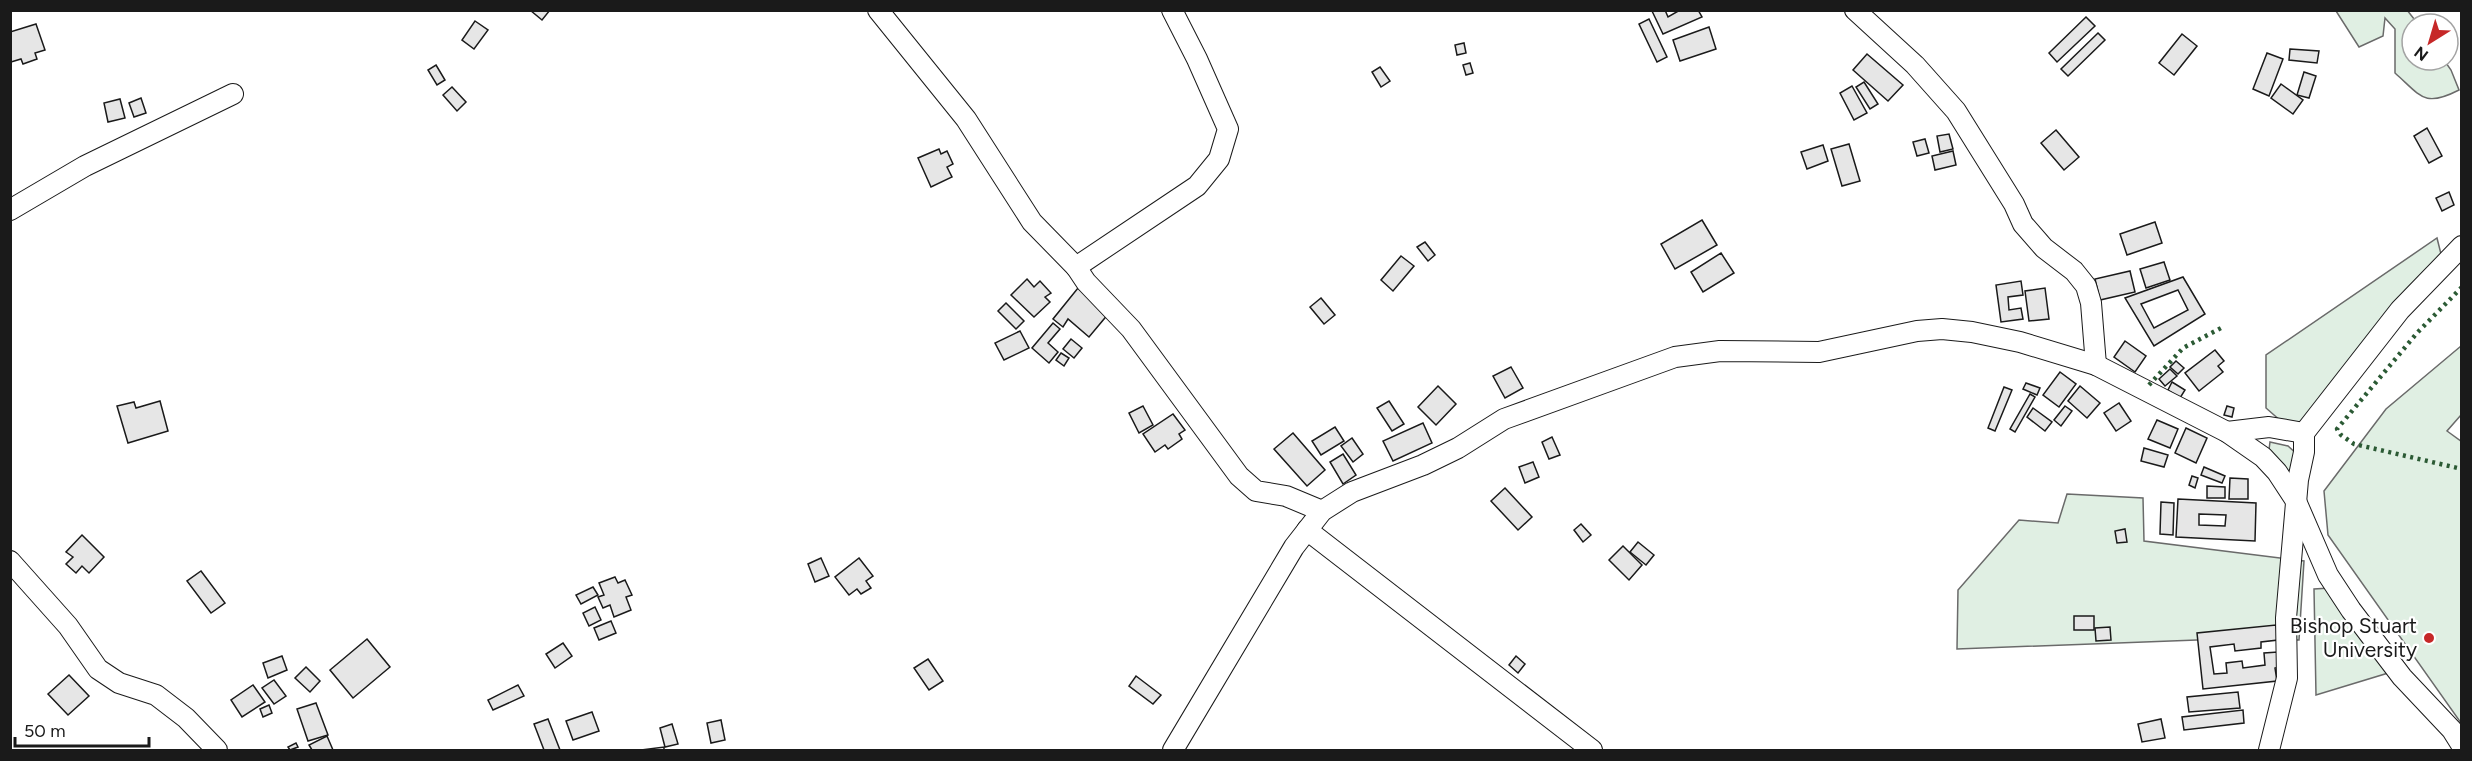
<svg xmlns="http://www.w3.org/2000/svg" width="2472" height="761" viewBox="0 0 2472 761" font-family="Figtree,sans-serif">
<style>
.green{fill:#e0efe3;stroke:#6a6a6a;stroke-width:1.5}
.building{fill:#e6e6e6;stroke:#1a1a1a;stroke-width:1.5;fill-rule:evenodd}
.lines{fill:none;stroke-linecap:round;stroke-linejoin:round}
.minor-casing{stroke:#1a1a1a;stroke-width:22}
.minor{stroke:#fff;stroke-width:20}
.hedge{stroke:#2b5a34;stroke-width:4.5;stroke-dasharray:3 4.5;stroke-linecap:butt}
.poi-dot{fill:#c62828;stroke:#fff;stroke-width:2}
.labels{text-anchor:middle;stroke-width:4.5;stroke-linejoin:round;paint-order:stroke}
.poi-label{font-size:21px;fill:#1a1a1a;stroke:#fff;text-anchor:end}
</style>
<rect width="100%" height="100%" fill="#fff"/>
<g class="green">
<path d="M2336,11L2407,10L2418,24H2412V60H2444L2451,70L2459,90C2424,108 2421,96 2395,73V29L2385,18L2383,36L2359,47Z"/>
<polygon points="2437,238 2444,266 2317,429 2290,429 2266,408 2266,355"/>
<polygon points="2461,346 2461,415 2447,431 2462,442 2461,723 2328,535 2324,491 2386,409"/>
<polygon points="2270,442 2288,446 2299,456 2301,485 2269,450"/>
<polygon points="2067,494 2143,498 2144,541 2304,561 2299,640 2197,640 1957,649 1958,590 2019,520 2058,523"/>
<polygon points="2330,588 2398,670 2316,695 2314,589"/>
</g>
<g class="building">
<polygon points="530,10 550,10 542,20"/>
<polygon points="1665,10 1668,17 1680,10 1698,10 1702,17 1663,34 1652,11"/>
<polygon points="2086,17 2095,26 2057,62 2049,53"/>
<polygon points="1649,19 1667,57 1657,62 1639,24"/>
<polygon points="475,21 488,30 474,49 462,40"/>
<polygon points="36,24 45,50 35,53 37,59 23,64 21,59 11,62 10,32"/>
<polygon points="1709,27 1716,49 1680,61 1673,40"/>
<polygon points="2098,33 2105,40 2068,76 2061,69"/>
<polygon points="2182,34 2197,46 2174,75 2159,63"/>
<polygon points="1464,43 1466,53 1457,55 1455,45"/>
<polygon points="2290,49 2319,51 2317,63 2289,60"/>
<polygon points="2267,53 2283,59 2269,96 2253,89"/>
<polygon points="1867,54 1903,85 1888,101 1853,70"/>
<polygon points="1470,63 1473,73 1466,75 1463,65"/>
<polygon points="436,65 445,80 437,85 428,70"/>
<polygon points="1380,67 1390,81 1381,87 1372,72"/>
<polygon points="2304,72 2316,76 2309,98 2297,95"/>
<polygon points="1864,82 1878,104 1870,109 1856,87"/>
<polygon points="2281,84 2303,100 2293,114 2271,98"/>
<polygon points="1852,86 1867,113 1854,120 1840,93"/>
<polygon points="452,87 466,102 457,111 443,95"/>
<polygon points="141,98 146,113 134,117 129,103"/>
<polygon points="120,99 125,118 108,122 104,103"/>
<polygon points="2427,128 2442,156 2429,163 2414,136"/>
<polygon points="2056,130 2079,157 2064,170 2041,143"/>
<polygon points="1949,134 1953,149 1940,152 1937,136"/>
<polygon points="1925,139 1929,153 1917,156 1913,142"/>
<polygon points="1849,144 1860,181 1842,186 1831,149"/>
<polygon points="1823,145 1828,161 1807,169 1801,152"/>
<polygon points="939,149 941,154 947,151 953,164 947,167 952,177 931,187 918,158"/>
<polygon points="1953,151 1956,165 1935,170 1932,156"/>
<polygon points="2449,192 2454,205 2442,211 2436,198"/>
<polygon points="1702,220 1717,245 1675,269 1661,244"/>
<polygon points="2155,222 2162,243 2127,255 2120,234"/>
<polygon points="1425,242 1435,255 1428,261 1417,247"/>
<polygon points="1721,253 1734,273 1703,292 1691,272"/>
<polygon points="1401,256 1414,266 1393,291 1381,280"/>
<polygon points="2164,262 2170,280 2146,288 2140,269"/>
<polygon points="2130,271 2135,292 2100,300 2095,279"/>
<path d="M2183,277L2205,314L2154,346L2125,298ZM2178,290L2188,310L2154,328L2141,304Z"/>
<polygon points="1027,279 1034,287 1040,281 1051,293 1045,297 1050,302 1034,317 1011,295"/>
<polygon points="2021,281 2023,295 2008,297 2009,310 2021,308 2023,319 2001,322 1996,285"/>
<polygon points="1078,288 1109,313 1089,337 1068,319 1063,327 1053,319"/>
<polygon points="2045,288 2049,319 2029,321 2025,291"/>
<polygon points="1321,298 1335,315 1324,324 1310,307"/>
<polygon points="1006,303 1024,321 1016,329 998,311"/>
<polygon points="1053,323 1060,329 1048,343 1058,352 1049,363 1032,348"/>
<polygon points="1020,331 1029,348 1004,360 995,343"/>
<polygon points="1071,339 1082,348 1074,358 1063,349"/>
<polygon points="2125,341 2146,356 2135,372 2114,357"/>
<polygon points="2215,350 2224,361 2218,366 2223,372 2199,391 2185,373"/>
<polygon points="1061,353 1069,358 1064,366 1056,360"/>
<polygon points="2176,361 2184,368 2178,374 2170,367"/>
<polygon points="1511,367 1523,388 1505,398 1493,376"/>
<polygon points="2170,369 2177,376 2165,386 2159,379"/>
<polygon points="2060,372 2076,384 2059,407 2043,395"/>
<polygon points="2172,382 2185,390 2180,398 2168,390"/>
<polygon points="2026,383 2040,388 2037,395 2023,389"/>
<polygon points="1438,386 1456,404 1436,425 1418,407"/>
<polygon points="2080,386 2100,403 2087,418 2068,401"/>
<polygon points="2004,387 2012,390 1995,431 1988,428"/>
<polygon points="2030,394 2035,397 2015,432 2010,429"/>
<polygon points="160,401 168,431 128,443 117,406 134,402 136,408"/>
<polygon points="1389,401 1404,424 1392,431 1377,408"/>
<polygon points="2119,403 2131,421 2116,431 2104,413"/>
<polygon points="1143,406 1153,425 1139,433 1129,413"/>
<polygon points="2065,406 2072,411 2061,426 2054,420"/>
<polygon points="2227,406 2234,408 2232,417 2224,415"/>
<polygon points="2033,408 2052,422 2045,431 2027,417"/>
<polygon points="1173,414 1185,430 1179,434 1182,439 1168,449 1165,445 1155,452 1143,434"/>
<polygon points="2157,420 2178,429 2170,448 2148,439"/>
<polygon points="1423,423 1432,443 1393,461 1383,441"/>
<polygon points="1335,427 1344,441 1321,455 1312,441"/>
<polygon points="2186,428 2207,438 2196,463 2175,453"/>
<polygon points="1293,433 1325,470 1307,486 1274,449"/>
<polygon points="1552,437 1560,455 1549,459 1542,442"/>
<polygon points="1352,438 1363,454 1353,462 1341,446"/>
<polygon points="2144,448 2168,455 2164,467 2141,461"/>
<polygon points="1343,454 1356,475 1343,484 1330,462"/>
<polygon points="1533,462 1539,477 1525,483 1519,467"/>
<polygon points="2204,467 2225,476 2222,483 2201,475"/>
<polygon points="2192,476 2198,478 2195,488 2189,485"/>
<polygon points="2230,478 2248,479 2248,499 2229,499"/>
<polygon points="2207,486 2225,487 2225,498 2207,498"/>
<polygon points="1505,488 1532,517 1518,530 1491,501"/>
<path d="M2178,499L2256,503L2255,541L2176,537ZM2199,514L2226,515L2225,526L2199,525Z"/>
<polygon points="2161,502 2174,503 2173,535 2160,534"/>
<polygon points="1581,524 1591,535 1583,542 1574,530"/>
<polygon points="2125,529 2127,542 2117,543 2115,531"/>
<polygon points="82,535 104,557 89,573 82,566 76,573 66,564 73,557 66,552"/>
<polygon points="1638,542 1654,555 1646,565 1630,552"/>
<polygon points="1623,546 1642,565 1629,580 1609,560"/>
<polygon points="821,558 829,576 815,582 808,564"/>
<polygon points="859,558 873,576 866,581 871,588 861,594 857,589 849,595 835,577"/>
<polygon points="201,571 225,603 211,613 187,581"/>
<polygon points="615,577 618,583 625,580 632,595 626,597 631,610 614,617 610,605 603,608 598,597 604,595 599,583"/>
<polygon points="593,587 598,595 581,604 576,595"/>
<polygon points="595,607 601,620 589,626 583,613"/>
<rect x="2074" y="616" width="20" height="14"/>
<polygon points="611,621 616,633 599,640 594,628"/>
<polygon points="2276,625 2278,640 2261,642 2261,648 2235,651 2234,644 2210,647 2214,674 2227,673 2226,663 2242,661 2243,668 2265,665 2264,653 2278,652 2279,667 2275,668 2277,681 2203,689 2197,633"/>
<polygon points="2110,627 2111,640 2096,641 2095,628"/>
<polygon points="367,639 390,667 353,698 330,670"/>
<polygon points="563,643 572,656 555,668 546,654"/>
<polygon points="282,656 287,670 268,678 263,663"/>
<polygon points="1516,656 1525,664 1518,673 1509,665"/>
<polygon points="928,659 943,681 929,690 914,668"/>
<polygon points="306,667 320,681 310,692 295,678"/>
<polygon points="69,675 89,696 68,715 48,694"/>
<polygon points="1136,676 1161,695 1153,704 1129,686"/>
<polygon points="274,680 286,696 274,704 262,688"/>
<polygon points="253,685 265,702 242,717 231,700"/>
<polygon points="518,685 524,696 493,710 488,700"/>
<polygon points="2238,692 2240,708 2189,712 2187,697"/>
<polygon points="316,703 328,735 308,741 297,709"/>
<polygon points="269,705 272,713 263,717 260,709"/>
<polygon points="2243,710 2244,723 2184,730 2182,717"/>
<polygon points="592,712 599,731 573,740 566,721"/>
<polygon points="548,719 560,750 544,750 534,724"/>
<polygon points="2161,719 2165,738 2142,742 2138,724"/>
<polygon points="721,720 725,740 711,743 707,723"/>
<polygon points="672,724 678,744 665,747 660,728"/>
<polygon points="327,736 333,750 312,750 309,745"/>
<polygon points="296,743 298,747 290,750 288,747"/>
<polygon points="664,747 664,750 641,750"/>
</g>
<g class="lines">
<g class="minor-casing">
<g id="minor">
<polyline points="878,10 966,119 1032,222 1076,267"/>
<polyline points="1172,10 1197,59 1228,129 1219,159 1197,186 1076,267 1086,282 1131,329 1239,476 1256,491 1286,496 1322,511"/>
<polyline points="1855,10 1915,65 1956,111 2014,204 2023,224 2044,248 2074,271 2086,286 2091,303 2096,365"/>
<polyline points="10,210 85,166 233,94"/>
<polyline points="2227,432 2269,427 2304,433"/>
<polyline points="1307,530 1592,750"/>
<polyline points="10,561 68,626 98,669 119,683 156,695 186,718 217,750"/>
<polyline points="1173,750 1294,547 1322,511 1352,492 1423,465 1458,448 1504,419 1675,357 1720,351 1819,352 1917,331 1942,329 1972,332 2020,342 2096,365 2227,432 2263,457 2277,472 2296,501 2328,575 2351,610 2402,677 2452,730 2462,746"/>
<polyline points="2269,750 2287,678 2286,618 2298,480 2304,452 2304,433 2400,310 2462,246"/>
</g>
</g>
<use href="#minor" class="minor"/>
<g class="hedge">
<polyline points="2462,287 2417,333 2337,429 2341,435 2354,444 2462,469"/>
<polyline points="2149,385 2183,348 2223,327"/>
</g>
</g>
<circle class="poi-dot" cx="2429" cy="638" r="6"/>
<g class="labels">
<g class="poi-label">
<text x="2417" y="633">Bishop Stuart<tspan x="2417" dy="24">University</tspan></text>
</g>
</g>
<rect width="2472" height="761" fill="none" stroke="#1a1a1a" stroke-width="24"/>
<g transform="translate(2430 42) rotate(217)"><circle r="28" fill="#ffffff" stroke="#a3a3a3" stroke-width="1.5"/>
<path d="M0-4.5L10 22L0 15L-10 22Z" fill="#c62828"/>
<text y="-9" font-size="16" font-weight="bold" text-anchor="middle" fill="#1a1a1a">N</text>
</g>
<path d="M15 737v9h134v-9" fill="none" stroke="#1a1a1a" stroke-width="3"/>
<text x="24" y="737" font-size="18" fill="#1a1a1a" stroke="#ffffff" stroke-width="4.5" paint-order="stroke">50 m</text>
</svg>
